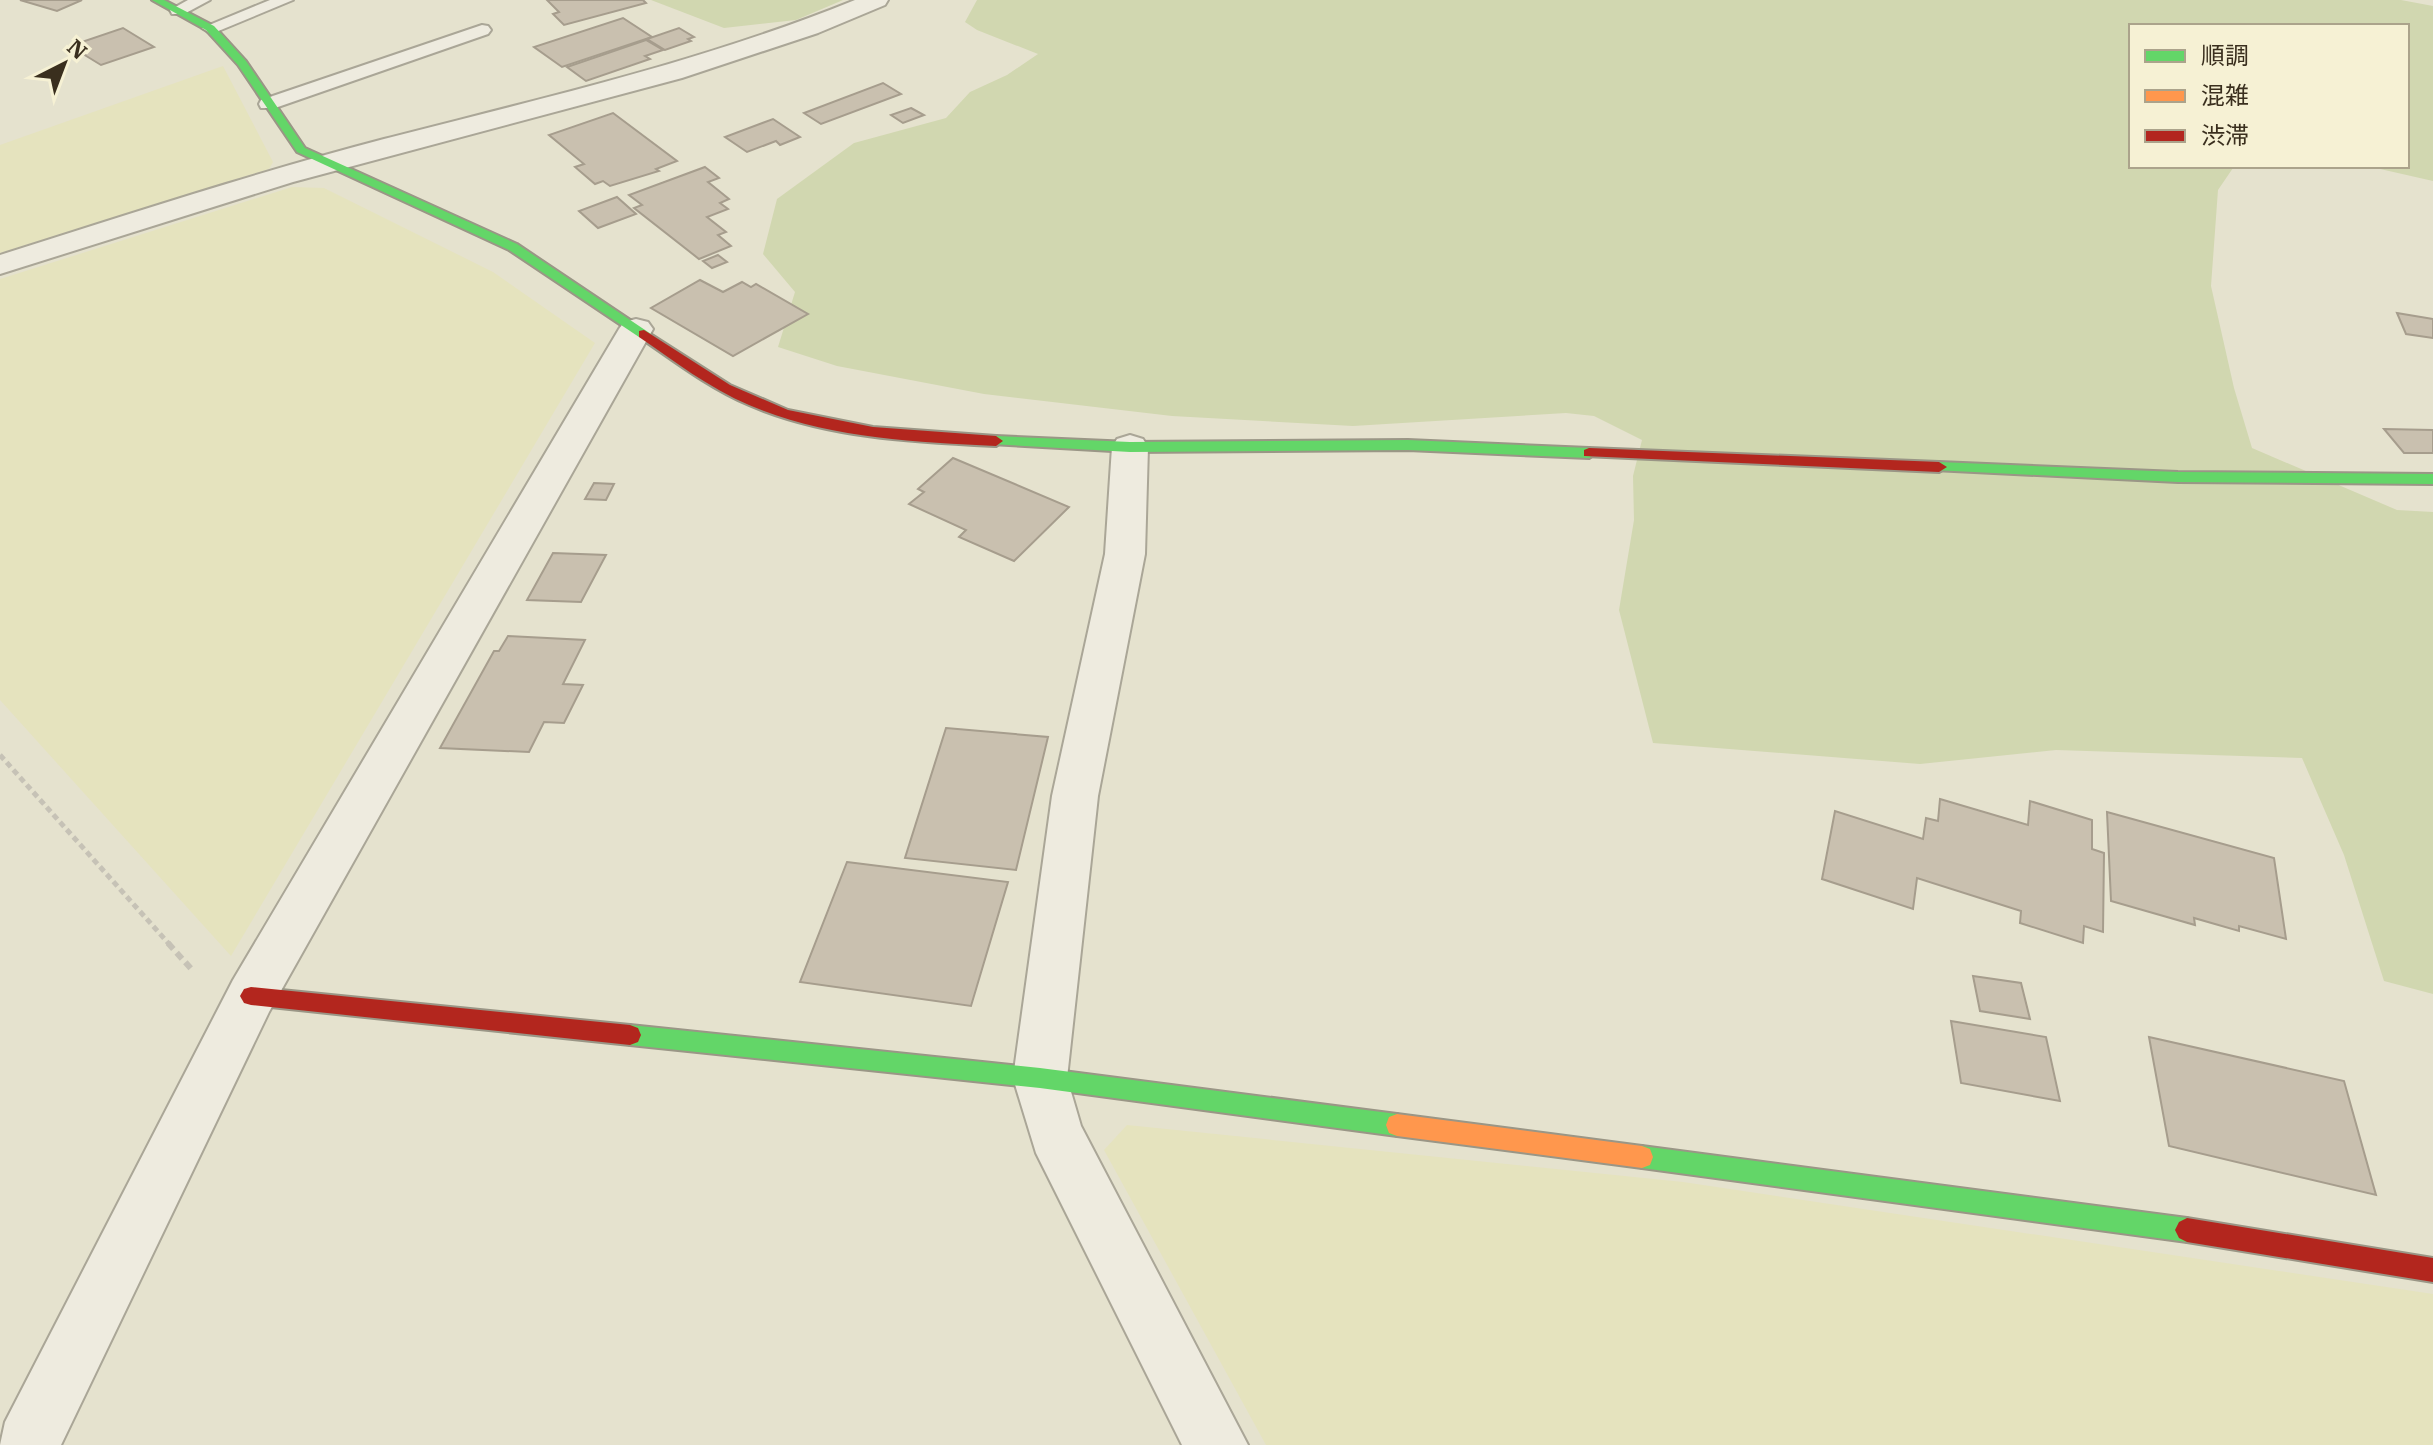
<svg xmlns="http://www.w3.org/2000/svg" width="2433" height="1445" viewBox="0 0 2433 1445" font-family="'IBM Plex Serif','Noto Sans JP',serif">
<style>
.farmland{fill:#e5e3be}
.green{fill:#d1d7b0}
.building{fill:#c9c0af;stroke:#a69d8d;stroke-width:2}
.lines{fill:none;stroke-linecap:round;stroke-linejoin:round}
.lane-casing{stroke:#aaa697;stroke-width:4}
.street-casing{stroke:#aaa697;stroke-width:4}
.fast-casing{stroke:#9a9686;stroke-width:4}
.slow-casing{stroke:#9a9686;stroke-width:4}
.jam-casing{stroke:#9a9686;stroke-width:4}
.path-far1{stroke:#c6c2b6;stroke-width:5;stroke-dasharray:6 4;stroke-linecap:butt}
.path{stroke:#c6c2b6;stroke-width:6;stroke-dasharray:8 5;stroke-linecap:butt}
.lane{fill:#eeebdf;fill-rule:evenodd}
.street{fill:#eeebdf;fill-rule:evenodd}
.fast{fill:#63d668;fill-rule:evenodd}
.slow{fill:#ff974d;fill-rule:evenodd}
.jam{fill:#b3261e;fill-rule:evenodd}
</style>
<rect width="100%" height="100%" fill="#e5e2ce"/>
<g class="farmland">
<polygon points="223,66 273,162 269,169 0,253 0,145"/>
<polygon points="292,187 324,188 493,272 595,343 231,956 0,700 0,279"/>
<polygon points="1127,1125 1683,1182 2433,1294 2433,1445 1266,1445 1104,1150"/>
</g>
<g class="green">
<polygon points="651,0 843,0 796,20 724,28"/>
<polygon points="977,0 2401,0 2433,6 2433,181 2367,166 2407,166 2407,26 2131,26 2131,166 2283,166 2233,168 2218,190 2211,286 2234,388 2252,448 2397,510 2433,512 2433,994 2384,981 2344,855 2302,758 2056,750 1920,764 1653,743 1619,610 1634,520 1633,476 1642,440 1594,416 1566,413 1353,426 1172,416 984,394 837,366 778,347 795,292 763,254 777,199 854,143 946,118 970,92 1007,75 1038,54 977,30 965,22"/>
</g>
<g class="building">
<polygon points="20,0 82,0 57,11"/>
<polygon points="547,0 643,0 646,3 564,25 553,14 559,12"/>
<polygon points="623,18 652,37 562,67 534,47"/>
<polygon points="123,28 154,47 101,65 70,46"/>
<polygon points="679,28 694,37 688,39 691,41 665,50 647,39"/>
<polygon points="646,40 663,50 645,56 650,59 586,81 567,67"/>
<polygon points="883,83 901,94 821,124 804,113"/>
<polygon points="911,108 924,115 903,123 891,115"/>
<polygon points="613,113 677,161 656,169 659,171 610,186 603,181 595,184 575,167 584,164 549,135"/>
<polygon points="773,119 800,137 780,145 776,141 747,152 725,137"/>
<polygon points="705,167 719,178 708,182 729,199 720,203 728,209 707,217 726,232 718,235 731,246 699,259 634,208 642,205 629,195"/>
<polygon points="617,197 636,214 598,228 579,211"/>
<polygon points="718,255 727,262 712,268 703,261"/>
<polygon points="700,280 723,292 742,282 751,287 756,284 808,314 733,356 651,308"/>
<polygon points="2397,313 2433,319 2433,338 2406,334"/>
<polygon points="2384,429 2433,430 2433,453 2404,453"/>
<polygon points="953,458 1069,507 1014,561 959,537 966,530 909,504 924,492 918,489"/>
<polygon points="594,483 614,484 606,500 585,499"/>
<polygon points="553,553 606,555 581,602 527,600"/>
<polygon points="508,636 585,640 563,684 583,685 564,723 544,722 529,752 440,748 494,651 499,651"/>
<polygon points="946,728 1048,737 1016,870 905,858"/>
<polygon points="1940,799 2028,825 2030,801 2092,820 2092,849 2104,853 2103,932 2084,926 2083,943 2020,923 2021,911 1917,878 1913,909 1822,879 1835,811 1923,839 1926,818 1938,821"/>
<polygon points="2107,812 2274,858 2286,939 2239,926 2239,931 2194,918 2195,925 2111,901"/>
<polygon points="847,862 1008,882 971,1006 800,982"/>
<polygon points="1973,976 2021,983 2030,1019 1980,1011"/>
<polygon points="1951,1021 2046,1037 2060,1101 1961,1083"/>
<polygon points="2149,1037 2344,1081 2376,1195 2169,1146"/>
</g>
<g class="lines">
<g class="lane-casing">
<g id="lane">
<polygon points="188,0 210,0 184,14 172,14 170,10"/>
<polygon points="270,0 293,0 216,32 210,33 202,28"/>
<polygon points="482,25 488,26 491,30 488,34 275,108 261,108 259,104 261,100"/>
</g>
</g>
<g class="street-casing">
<g id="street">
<path d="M855,0H888L885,5L818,33L682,78L293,182L0,274V255C127,215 254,173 384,139C543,98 702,62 855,0Z"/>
<polygon points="636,319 648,322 653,329 269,1012 61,1445 0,1445 5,1422 233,980 619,329 624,322"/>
<polygon points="1130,435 1143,439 1148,447 1145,554 1098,796 1067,1078 1081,1126 1248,1445 1182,1445 1036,1153 1013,1078 1052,796 1105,554 1112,447 1117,439"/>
</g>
</g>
<g class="fast-casing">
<g id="fast">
<polygon points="152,0 164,0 214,26 246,61 305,148 517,244 651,334 644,338 639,337 509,250 297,152 238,65 206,30"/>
<polygon points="996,436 1130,442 1408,440 1589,448 1596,453 1589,458 1408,450 1130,452 991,444 989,441"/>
<polygon points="1939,462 2178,472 2433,474 2433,484 2178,482 1934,470 1931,467"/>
<polygon points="630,1025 1040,1068 1397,1114 1405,1117 1408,1125 1405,1133 1397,1136 1040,1088 630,1045 622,1042 619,1035 622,1028"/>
<polygon points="1642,1146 2187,1218 2195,1222 2199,1230 2195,1238 2187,1242 1642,1168 1634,1165 1631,1157 1634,1149"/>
</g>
</g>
<g class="slow-casing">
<polygon id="slow" points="1397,1114 1642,1146 1650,1149 1653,1157 1650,1165 1642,1168 1397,1136 1389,1133 1386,1125 1389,1117"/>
</g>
<g class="jam-casing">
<g id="jam">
<path d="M644,330L730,385L788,410L873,427L996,436L1003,441L996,446C913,442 826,438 749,405C709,388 674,361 639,337V331Z"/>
<polygon points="1589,448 1939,462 1947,467 1939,472 1584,456 1584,450"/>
<polygon points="251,987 630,1025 638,1028 641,1035 638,1042 630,1045 251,1005 244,1003 240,996 244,989"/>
<polygon points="2187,1218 2433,1258 2433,1282 2187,1242 2179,1238 2175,1230 2179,1222"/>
</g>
</g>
<polyline class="path-far1" points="0,755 170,945"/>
<polyline class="path" points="168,943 194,972"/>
<use href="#lane" class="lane"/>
<use href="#street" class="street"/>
<use href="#fast" class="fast"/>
<use href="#slow" class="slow"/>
<use href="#jam" class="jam"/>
</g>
<rect x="2129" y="24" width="280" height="144" fill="#f6f1d4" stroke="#aba38b" stroke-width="2"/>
<rect x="2145" y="50" width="40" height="12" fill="#63d668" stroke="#aba38b" stroke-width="2"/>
<text x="2201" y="64" font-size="24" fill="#3a2f1e">順調</text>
<rect x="2145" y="90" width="40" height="12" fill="#ff974d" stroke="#aba38b" stroke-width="2"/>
<text x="2201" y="104" font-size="24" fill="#3a2f1e">混雑</text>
<rect x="2145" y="130" width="40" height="12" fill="#b3261e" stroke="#aba38b" stroke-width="2"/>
<text x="2201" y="144" font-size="24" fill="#3a2f1e">渋滞</text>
<g transform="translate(64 64) rotate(42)" stroke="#f6f1d4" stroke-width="6" paint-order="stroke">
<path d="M0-6L14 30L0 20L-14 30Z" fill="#3a2f1e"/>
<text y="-12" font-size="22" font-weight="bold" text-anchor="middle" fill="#3a2f1e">N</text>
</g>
</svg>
